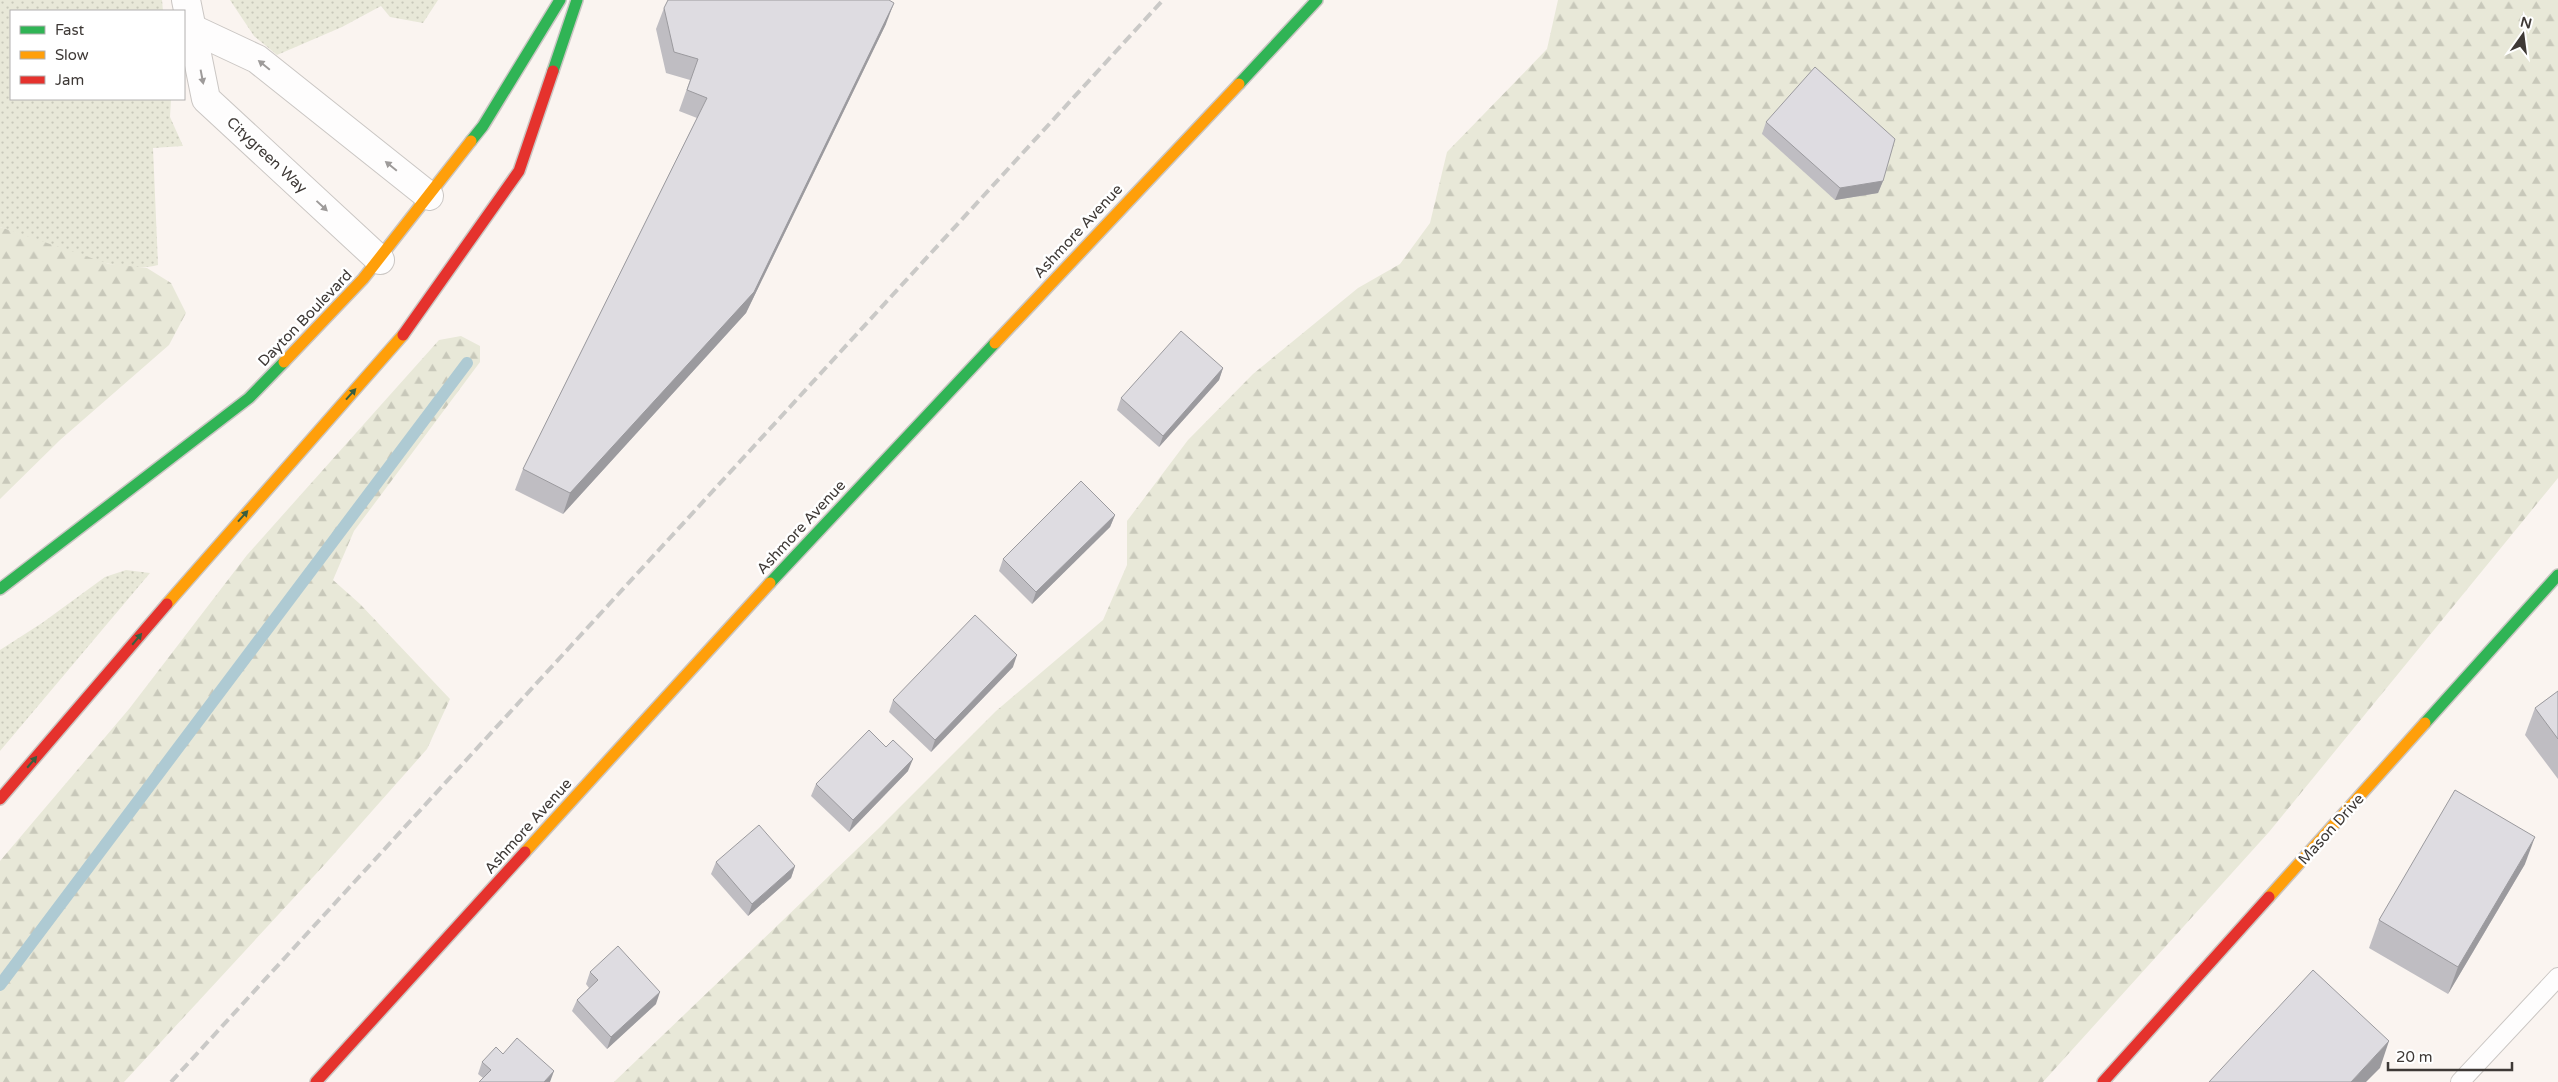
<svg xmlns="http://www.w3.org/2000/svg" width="2558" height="1082" viewBox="0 0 2558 1082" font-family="'Varela Round',sans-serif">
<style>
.grass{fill:url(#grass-dots)}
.forest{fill:url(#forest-firs)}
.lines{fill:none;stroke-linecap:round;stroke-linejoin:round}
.stream{stroke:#aecad3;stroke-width:12}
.lane-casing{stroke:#cac6c3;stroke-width:20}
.street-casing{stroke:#cac6c3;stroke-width:30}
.fast-casing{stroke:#cac6c3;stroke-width:14}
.slow-casing{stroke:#cac6c3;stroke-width:14}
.jam-casing{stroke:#cac6c3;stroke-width:14}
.lane{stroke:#fefdfd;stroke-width:18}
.street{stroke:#fefdfd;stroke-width:28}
.fast{stroke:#30b455;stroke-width:11}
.slow{stroke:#ff9f0a;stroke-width:11}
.jam{stroke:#e5322d;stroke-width:11}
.rail{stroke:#cac9c7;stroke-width:4;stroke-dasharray:10 5;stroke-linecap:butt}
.wall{fill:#bfbdc2}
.shaded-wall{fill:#9b9a9e}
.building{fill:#dedce1;stroke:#9b9a9e}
.oneway{fill:#9e9b9a}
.oneway2{fill:#3a5e3f}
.labels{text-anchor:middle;stroke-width:5;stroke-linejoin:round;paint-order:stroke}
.street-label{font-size:15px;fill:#3e3936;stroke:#fff}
</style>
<defs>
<pattern id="grass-dots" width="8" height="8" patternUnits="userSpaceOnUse" patternTransform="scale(1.25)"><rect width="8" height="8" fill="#e8e8d8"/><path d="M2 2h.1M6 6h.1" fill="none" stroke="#c8c8ba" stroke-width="1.8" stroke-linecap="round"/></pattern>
<pattern id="forest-firs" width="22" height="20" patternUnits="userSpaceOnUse" patternTransform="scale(1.25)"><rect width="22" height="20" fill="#e8e8d8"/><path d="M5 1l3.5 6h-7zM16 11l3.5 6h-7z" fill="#c8c8ba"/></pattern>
</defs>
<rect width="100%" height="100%" fill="#faf4f0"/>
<g class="grass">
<path d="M0,0H162L163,11H11V99H171L170,117L183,146L153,148L158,265C118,277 40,241 0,227Z"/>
<polygon points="230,0 438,0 423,23 390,17 381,6 342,27 277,55 254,36"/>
<polygon points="126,570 150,573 0,751 0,650 42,623 105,577"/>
</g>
<g class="forest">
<polygon points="1558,0 2558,0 2558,478 2269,832 2043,1082 614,1082 878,829 996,711 1103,620 1127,565 1127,521 1188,440 1253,374 1358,288 1400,264 1430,223 1447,152 1547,49"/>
<polygon points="0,227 109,264 147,268 171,283 186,313 169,345 60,440 0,499"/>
<polygon points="461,336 480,346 480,362 354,531 333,580 360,604 450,699 427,749 326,863 124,1082 0,1082 0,861 129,709 247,555 439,340"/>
</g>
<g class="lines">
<polyline class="stream" points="0,985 467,363"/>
<g class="lane-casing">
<polyline id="lane" points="2460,1082 2558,977"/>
</g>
<g class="street-casing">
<g id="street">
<polyline points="186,0 206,99 380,260"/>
<polyline points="193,29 257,59 429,196"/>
</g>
</g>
<g class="fast-casing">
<g id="fast">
<polyline points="553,71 577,0"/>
<polyline points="1239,84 1317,0"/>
<polyline points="471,141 483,126 560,0"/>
<polyline points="770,583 995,343"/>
<polyline points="0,589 249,398 284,362"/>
<polyline points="2425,723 2558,575"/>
</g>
</g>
<g class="slow-casing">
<g id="slow">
<polyline points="995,343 1239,84"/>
<polyline points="284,362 363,279 471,141"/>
<polyline points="167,604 403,335"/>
<polyline points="525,852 770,583"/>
<polyline points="2269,897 2425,723"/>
</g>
</g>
<g class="jam-casing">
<g id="jam">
<polyline points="403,335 519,171 553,71"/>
<polyline points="0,799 167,604"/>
<polyline points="316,1082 525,852"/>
<polyline points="2103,1082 2269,897"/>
</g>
</g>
<use href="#lane" class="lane"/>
<use href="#street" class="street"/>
<use href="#fast" class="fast"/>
<use href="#slow" class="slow"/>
<use href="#jam" class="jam"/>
<polyline class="rail" points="171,1082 1163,0"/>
</g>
<g class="wall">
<polygon points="664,8 886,24 746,313 563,514 515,490 523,469 697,118 679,111 690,80 666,73 656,29"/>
<polygon points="1766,122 1883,181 1878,193 1835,200 1762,134"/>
<polygon points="1223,368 1219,380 1159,447 1117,410 1121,398"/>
<polygon points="1115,515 1110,527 1032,604 999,571 1003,559"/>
<polygon points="1013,667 931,752 889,712 893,700"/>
<polygon points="2558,691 2558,779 2525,735 2535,708"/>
<polygon points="908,771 849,832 811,796 816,784"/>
<polygon points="716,862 795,866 791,878 748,916 711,874"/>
<polygon points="2525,864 2448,994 2369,948 2379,920"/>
<polygon points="590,972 656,1004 607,1049 572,1011 577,1000 589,988 586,984"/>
<polygon points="503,1054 550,1082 483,1078 478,1074 482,1062"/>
</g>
<g class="shaded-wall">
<polygon points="894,3 886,24 746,313 563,514 570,493"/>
<polygon points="1883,181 1878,193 1835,200 1840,188"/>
<polygon points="1223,368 1219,380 1159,447 1163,436"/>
<polygon points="1115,515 1110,527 1032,604 1036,592"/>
<polygon points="1017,655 1013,667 931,752 935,740"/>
<polygon points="913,759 908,771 849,832 853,820"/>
<polygon points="2535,837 2525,864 2448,994 2458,967"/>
<polygon points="795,866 791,878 748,916 752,904"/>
<polygon points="660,992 656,1004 607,1049 611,1037"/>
<polygon points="2389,1041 2380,1068 2366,1082 2351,1082"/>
<polygon points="554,1071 550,1082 544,1082"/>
</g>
<g class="building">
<polygon points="668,0 889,0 894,3 754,292 570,493 523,469 707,98 687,90 698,59 674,52 664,8"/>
<polygon points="1815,67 1895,139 1883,181 1840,188 1766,122"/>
<polygon points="1181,331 1223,368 1163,436 1121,398"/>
<polygon points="1081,481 1115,515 1036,592 1003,559"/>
<polygon points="975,615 1017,655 935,740 893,700"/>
<polygon points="2558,691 2558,739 2535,708"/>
<polygon points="869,730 886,747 893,740 913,759 853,820 816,784"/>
<polygon points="2455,790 2535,837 2458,967 2379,920"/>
<polygon points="759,825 795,866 752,904 716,862"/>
<polygon points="618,946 660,992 611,1037 577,1000 598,980 590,972"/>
<polygon points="2313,970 2389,1041 2351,1082 2209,1082"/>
<polygon points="517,1038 554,1071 544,1082 479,1082 491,1070 482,1062 496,1047 503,1054"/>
</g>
<defs><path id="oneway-solid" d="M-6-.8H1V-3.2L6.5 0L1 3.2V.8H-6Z" transform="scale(1.25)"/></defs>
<g class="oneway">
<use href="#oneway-solid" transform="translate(264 65) rotate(-141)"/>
<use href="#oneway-solid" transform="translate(202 77) rotate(79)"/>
<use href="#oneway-solid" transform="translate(391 166) rotate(-141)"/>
<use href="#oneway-solid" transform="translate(322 206) rotate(43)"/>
</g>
<g class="oneway2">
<use href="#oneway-solid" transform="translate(351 394) rotate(-48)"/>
<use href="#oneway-solid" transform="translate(243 516) rotate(-48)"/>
<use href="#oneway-solid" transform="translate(137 639) rotate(-50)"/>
<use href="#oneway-solid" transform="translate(32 762) rotate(-50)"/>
</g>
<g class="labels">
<g class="street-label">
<text transform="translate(267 155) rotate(43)" y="5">Citygreen Way</text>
<text transform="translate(1078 231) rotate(-47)" y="5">Ashmore Avenue</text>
<text transform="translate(305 318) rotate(-46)" y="5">Dayton Boulevard</text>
<text transform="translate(801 527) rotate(-47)" y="5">Ashmore Avenue</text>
<text transform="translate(528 826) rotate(-48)" y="5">Ashmore Avenue</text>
<text transform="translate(2331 829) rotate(-48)" y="5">Mason Drive</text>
</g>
</g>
<rect x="10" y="10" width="175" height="90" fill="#ffffff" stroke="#b2b0af"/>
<rect x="20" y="26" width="25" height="8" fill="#30b455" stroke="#b2b0af"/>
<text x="55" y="35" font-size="15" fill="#3e3936">Fast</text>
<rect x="20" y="51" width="25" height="8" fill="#ff9f0a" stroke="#b2b0af"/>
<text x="55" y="60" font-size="15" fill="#3e3936">Slow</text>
<rect x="20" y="76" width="25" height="8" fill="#e5322d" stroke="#b2b0af"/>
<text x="55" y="85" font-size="15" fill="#3e3936">Jam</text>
<g transform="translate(2523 35) rotate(14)" stroke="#ffffff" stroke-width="4" paint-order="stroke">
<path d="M0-4L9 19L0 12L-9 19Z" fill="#3e3936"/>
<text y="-8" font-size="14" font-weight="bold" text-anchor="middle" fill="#3e3936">N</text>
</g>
<path d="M2388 1062v8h124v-8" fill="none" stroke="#3e3936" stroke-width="2.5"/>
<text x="2396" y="1062" font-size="15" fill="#3e3936" stroke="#ffffff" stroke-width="4" paint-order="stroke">20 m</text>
</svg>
